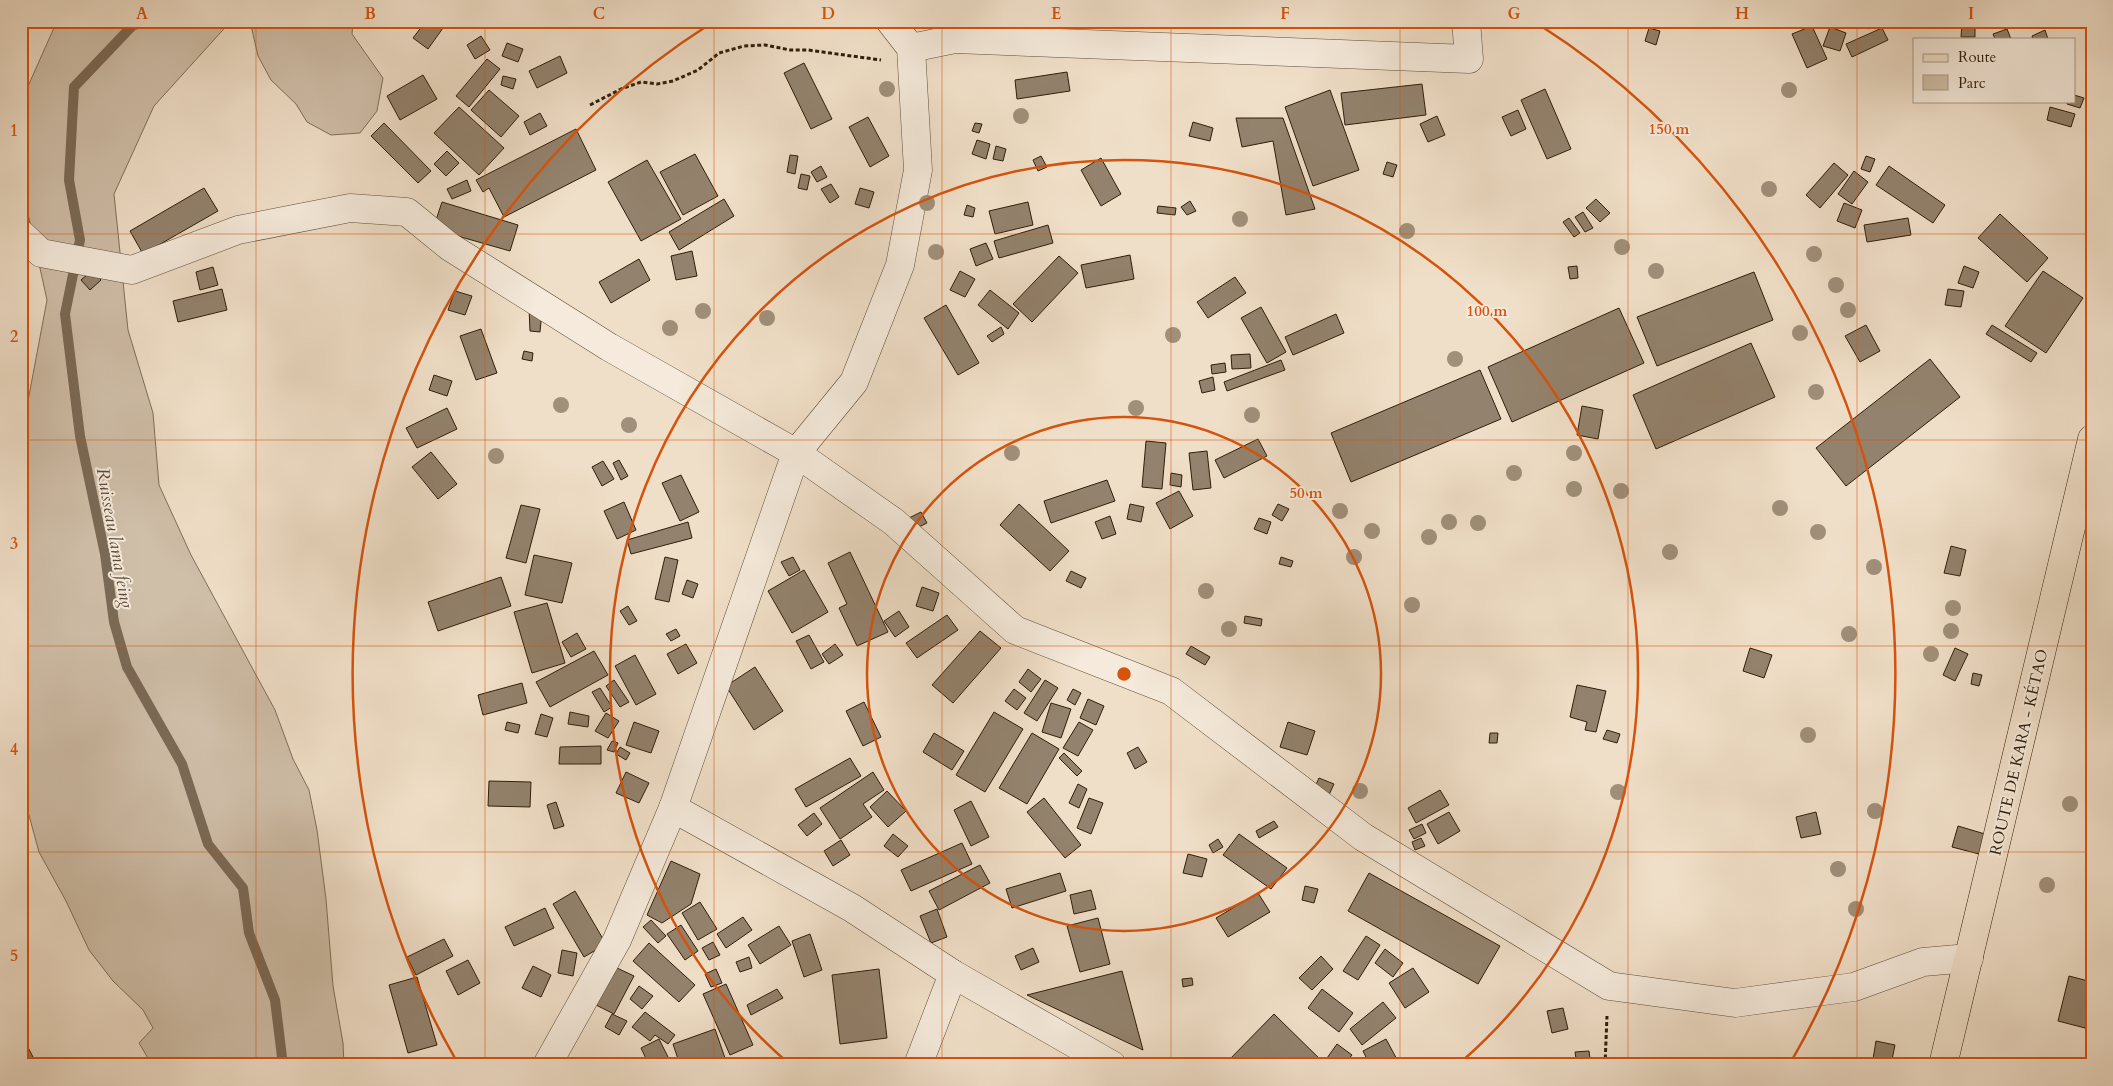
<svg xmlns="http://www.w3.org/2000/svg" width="2113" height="1086" viewBox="0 0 2113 1086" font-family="Cardo,serif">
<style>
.green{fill:#cfbea8;stroke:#7f6e5a}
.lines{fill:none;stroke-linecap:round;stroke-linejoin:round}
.stream{stroke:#7b6a56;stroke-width:10}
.building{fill:#93826d;stroke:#2f1e0b}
.minor-casing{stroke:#5f4e3a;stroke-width:29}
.primary-casing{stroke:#2f1e0b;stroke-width:29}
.path{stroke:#2f1e0b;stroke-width:3;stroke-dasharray:4 2.5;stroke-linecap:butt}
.minor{stroke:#f5eadb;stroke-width:28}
.primary{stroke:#f0dfc8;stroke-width:28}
.tree{fill:#a08f7a}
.grid{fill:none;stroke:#d6530c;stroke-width:1;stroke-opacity:0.55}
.ring{fill:none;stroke:#d6530c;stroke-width:2.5}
.labels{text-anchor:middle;stroke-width:4;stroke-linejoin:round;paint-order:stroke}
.street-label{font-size:16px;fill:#2f1e0b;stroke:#f5eadb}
.water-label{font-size:18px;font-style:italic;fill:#5b4a37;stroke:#f5eadb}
.centre{fill:#d6530c;stroke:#f5eadb;stroke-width:2.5}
.ring-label{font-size:15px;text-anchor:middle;font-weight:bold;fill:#d6530c;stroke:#f5eadb;stroke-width:4;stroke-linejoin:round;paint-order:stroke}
.neatline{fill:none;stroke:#d6530c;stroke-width:2}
.grid-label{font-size:16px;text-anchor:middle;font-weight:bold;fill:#d6530c}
</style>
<rect width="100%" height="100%" fill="#f0dfc8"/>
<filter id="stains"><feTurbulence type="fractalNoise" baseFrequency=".004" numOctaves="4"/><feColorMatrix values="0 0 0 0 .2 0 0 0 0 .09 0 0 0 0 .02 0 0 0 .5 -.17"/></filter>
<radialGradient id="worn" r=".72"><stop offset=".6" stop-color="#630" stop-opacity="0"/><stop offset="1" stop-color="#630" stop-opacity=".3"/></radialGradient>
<g class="green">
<polygon points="57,21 231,21 154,106 114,194 128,330 153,413 159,485 191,555 275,710 293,759 309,790 317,830 326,899 333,986 343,1043 344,1065 152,1065 139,1043 153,1028 143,1010 113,981 89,950 66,901 39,852 21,786 21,423 25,417 47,300 21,182 21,102"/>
<polygon points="250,21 353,21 352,34 383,78 377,111 360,133 331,135 307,122 296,104 271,80 258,56"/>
</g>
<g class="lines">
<polyline class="stream" points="152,21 133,25 74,87 69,180 80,240 65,314 80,436 105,554 114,622 127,667 182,764 208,844 243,888 249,933 275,1000 282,1057 280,1065"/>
</g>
<g class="building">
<polygon points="426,21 448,21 428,49 413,38"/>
<polygon points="1864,21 1883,21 1868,29"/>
<polygon points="1975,21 1975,37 1961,37 1962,22"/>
<polygon points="1812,26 1827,59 1807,68 1792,34"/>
<polygon points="1830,27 1846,33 1840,51 1823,46"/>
<polygon points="1649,28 1660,31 1656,45 1645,41"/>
<polygon points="1882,28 1888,40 1852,57 1846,44"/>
<polygon points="2007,29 2011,39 1995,39 1993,34"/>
<polygon points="2045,30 2048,39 2033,39 2032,36"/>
<polygon points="481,36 490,50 475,59 467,45"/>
<polygon points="507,43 523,49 518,62 502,56"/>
<polygon points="560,56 567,73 537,88 529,71"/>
<polygon points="487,59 500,69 469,107 456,96"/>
<polygon points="804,63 832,119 811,129 784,73"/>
<polygon points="1067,72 1070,91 1017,99 1015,80"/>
<polygon points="423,75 437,99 400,120 387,96"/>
<polygon points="503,76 516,79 513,89 501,85"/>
<polygon points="1422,84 1426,115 1345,125 1341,93"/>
<polygon points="1545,89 1571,149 1547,159 1521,100"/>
<polygon points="489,90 519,116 501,137 471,110"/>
<polygon points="1330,90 1359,170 1313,186 1285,107"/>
<polygon points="2074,95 2084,98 2080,108 2067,104 2068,101 2074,101"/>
<polygon points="459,107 504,148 479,175 434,133"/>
<polygon points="2050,107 2075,114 2071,127 2047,120"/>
<polygon points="1518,110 1526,129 1511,136 1502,117"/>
<polygon points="540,113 547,126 530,135 524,122"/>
<polygon points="1437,116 1445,135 1428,142 1420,124"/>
<polygon points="868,117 889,156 870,167 849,127"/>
<polygon points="1236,118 1283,118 1315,209 1286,215 1273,141 1242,147"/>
<polygon points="1193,122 1213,128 1210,141 1189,136"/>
<polygon points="384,123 431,171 418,183 371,136"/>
<polygon points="975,123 982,124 979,133 972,131"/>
<polygon points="576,129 596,170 504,217 489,188 483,192 476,180"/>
<polygon points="977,140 990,144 986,159 972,154"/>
<polygon points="996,146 1006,149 1003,161 993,159"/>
<polygon points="447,151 459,163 446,176 434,164"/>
<polygon points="695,154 718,196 683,215 660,172"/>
<polygon points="790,155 798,156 795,174 787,172"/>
<polygon points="1041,156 1047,167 1038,171 1033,160"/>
<polygon points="1866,156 1875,159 1870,172 1861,169"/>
<polygon points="1101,158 1121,194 1101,206 1081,170"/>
<polygon points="647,160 681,219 641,241 608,182"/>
<polygon points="1387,162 1397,165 1393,177 1383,174"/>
<polygon points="1834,163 1848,175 1820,208 1806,195"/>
<polygon points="821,166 827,177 817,182 811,172"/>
<polygon points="1889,166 1945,205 1933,223 1876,185"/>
<polygon points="1854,171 1868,182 1852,204 1838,194"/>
<polygon points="801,174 810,176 807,190 798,188"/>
<polygon points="467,180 471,191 452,199 447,189"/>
<polygon points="831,184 839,197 830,203 821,189"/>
<polygon points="204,188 218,211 143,254 130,231"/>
<polygon points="860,188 874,192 869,208 855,204"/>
<polygon points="724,199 734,216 679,250 669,232"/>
<polygon points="1596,199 1610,213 1600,222 1586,208"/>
<polygon points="1190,201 1196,211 1187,215 1181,207"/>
<polygon points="442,202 518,225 510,251 433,229"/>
<polygon points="1028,202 1033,225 995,234 989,211"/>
<polygon points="1844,203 1862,210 1855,228 1837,221"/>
<polygon points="967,205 975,208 973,217 964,215"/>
<polygon points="1158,206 1176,208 1175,215 1157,213"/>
<polygon points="1583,212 1593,228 1585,232 1575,217"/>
<polygon points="2000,214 2048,258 2027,282 1978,238"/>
<polygon points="1569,218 1580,233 1574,237 1563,222"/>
<polygon points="1908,218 1911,235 1867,242 1864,225"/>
<polygon points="1048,225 1053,243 999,258 994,241"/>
<polygon points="986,243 993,259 976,266 970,249"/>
<polygon points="21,247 27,248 25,298 21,298"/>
<polygon points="692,251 697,276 676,280 671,256"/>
<polygon points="1130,255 1134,279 1086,288 1081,265"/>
<polygon points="1059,256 1078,273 1032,322 1013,304"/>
<polygon points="639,259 650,280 611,303 599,282"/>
<polygon points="1577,266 1578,278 1570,279 1568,267"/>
<polygon points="1964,266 1979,272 1973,288 1958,283"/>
<polygon points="213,267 218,285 200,290 196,272"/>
<polygon points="93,270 101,280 90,290 81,280"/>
<polygon points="960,271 975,279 965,297 950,290"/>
<polygon points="2043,271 2083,298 2046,353 2005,326"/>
<polygon points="1754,272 1773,320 1657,366 1637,317"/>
<polygon points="1235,277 1246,293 1208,318 1197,302"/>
<polygon points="222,289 227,310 178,322 173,301"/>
<polygon points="1948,289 1964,291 1961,307 1945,305"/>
<polygon points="990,290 1019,313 1008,329 978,305"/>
<polygon points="455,291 472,296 465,315 448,310"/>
<polygon points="946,305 979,363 958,375 924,318"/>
<polygon points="1261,307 1286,352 1267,363 1241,318"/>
<polygon points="529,308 542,311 540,332 530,331"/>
<polygon points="1619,308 1644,363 1512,422 1488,367"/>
<polygon points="1336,314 1344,333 1293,355 1285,337"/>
<polygon points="1866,325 1880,351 1860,362 1845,336"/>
<polygon points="1992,325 2037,353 2031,362 1986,334"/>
<polygon points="1001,327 1004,334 992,342 987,336"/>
<polygon points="481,329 497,373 476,380 460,336"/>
<polygon points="1751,343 1775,397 1656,449 1633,395"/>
<polygon points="524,351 533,353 532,361 522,359"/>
<polygon points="1250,354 1251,368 1232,369 1231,355"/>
<polygon points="1930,359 1960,397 1846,486 1816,448"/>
<polygon points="1281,360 1285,370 1227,391 1224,382"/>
<polygon points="1225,363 1226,372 1212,374 1211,365"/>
<polygon points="1480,370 1501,419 1351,482 1331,433"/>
<polygon points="21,373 29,385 21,390"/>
<polygon points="434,375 452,381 447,396 429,390"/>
<polygon points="1213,377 1215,390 1202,393 1199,381"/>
<polygon points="1582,406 1603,410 1598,439 1577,435"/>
<polygon points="447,408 457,429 417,448 406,428"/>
<polygon points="1258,439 1267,456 1224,478 1215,460"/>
<polygon points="1146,441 1166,443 1162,489 1142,487"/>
<polygon points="1207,451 1211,488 1193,490 1189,453"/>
<polygon points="431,452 457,484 438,499 412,467"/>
<polygon points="619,460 628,476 621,480 613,463"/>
<polygon points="603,461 614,479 602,486 592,467"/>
<polygon points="1171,473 1182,475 1181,487 1170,485"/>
<polygon points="681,475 699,512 680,521 662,483"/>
<polygon points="1107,480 1115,501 1051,523 1044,501"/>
<polygon points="1179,491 1193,516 1170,529 1156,503"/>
<polygon points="624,502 636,530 617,539 604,511"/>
<polygon points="1019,504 1069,551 1050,571 1000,525"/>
<polygon points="1130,504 1144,507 1141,522 1127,519"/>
<polygon points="1278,504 1289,509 1282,521 1272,515"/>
<polygon points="521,505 540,509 526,563 506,558"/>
<polygon points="921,512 927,523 915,529 909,518"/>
<polygon points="1110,516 1116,534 1102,539 1095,522"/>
<polygon points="1259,518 1271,522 1267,534 1254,529"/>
<polygon points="688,522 692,538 631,554 627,540"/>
<polygon points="1951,546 1966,550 1960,576 1944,573"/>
<polygon points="850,552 888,632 857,646 839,608 847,604 828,563"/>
<polygon points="534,555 572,563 562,603 525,595"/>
<polygon points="665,557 678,560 669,602 655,599"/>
<polygon points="793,557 800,570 789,576 781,562"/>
<polygon points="1281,557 1293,561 1291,567 1279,564"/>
<polygon points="804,570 828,612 792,633 768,591"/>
<polygon points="1071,571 1086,578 1081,588 1066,581"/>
<polygon points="501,577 511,606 438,631 428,602"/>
<polygon points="687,580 698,584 693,598 682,594"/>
<polygon points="922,587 939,593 933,611 916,606"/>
<polygon points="547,603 565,663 532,673 514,612"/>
<polygon points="628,606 637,621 629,625 620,611"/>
<polygon points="899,611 909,627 895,637 884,621"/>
<polygon points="947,615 958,630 917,658 906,643"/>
<polygon points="1245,616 1262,619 1261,626 1244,623"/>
<polygon points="676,629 680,636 671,641 666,634"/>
<polygon points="980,631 1001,648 953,703 932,685"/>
<polygon points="577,633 586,649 571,657 562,642"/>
<polygon points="809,635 824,662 811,669 796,641"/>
<polygon points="686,644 697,663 678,674 667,654"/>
<polygon points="835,644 843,655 829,664 822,654"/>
<polygon points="1191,646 1210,657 1205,665 1186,654"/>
<polygon points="1750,648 1772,655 1764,678 1743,671"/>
<polygon points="1955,648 1968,654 1955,681 1943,675"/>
<polygon points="594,651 608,675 550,707 536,682"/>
<polygon points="635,655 656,694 636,705 615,666"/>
<polygon points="755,667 783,711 754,730 726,686"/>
<polygon points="1028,669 1041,679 1031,692 1019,682"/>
<polygon points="1973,673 1982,675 1979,686 1971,684"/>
<polygon points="614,680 629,702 620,707 606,686"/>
<polygon points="1045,680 1058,688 1037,721 1024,713"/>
<polygon points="522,683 527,703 483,715 478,695"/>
<polygon points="1577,685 1606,691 1596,732 1585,730 1587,722 1570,717"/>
<polygon points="600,688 612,707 604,712 592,692"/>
<polygon points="1014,689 1026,698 1017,710 1005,701"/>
<polygon points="1073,689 1081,693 1075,705 1067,700"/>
<polygon points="1088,699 1104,706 1096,725 1080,718"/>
<polygon points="864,702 881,737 863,746 846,711"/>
<polygon points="1051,703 1071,709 1061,738 1042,732"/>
<polygon points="570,712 589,716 588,727 568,724"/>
<polygon points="994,712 1023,729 985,792 956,775"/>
<polygon points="606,713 619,721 608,738 595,731"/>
<polygon points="541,714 553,718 547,737 535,734"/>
<polygon points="507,722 520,725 518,733 505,730"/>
<polygon points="634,722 659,731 651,753 626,745"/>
<polygon points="1079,722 1093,730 1078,756 1063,748"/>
<polygon points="1288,722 1315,731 1307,755 1280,747"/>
<polygon points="1607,730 1620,734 1617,743 1603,739"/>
<polygon points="934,733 964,751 952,770 923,752"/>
<polygon points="1032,733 1059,749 1027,804 999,788"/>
<polygon points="1490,733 1498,733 1497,743 1489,743"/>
<polygon points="612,741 618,743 614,752 607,750"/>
<polygon points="601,746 601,764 559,764 560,747"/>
<polygon points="620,747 630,753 626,760 616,754"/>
<polygon points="1138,747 1147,762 1135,769 1127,753"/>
<polygon points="1064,753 1082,771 1077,776 1059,758"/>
<polygon points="850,758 861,776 806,807 795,789"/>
<polygon points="626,772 649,783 639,803 616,793"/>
<polygon points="873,772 884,790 863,804 872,817 840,839 820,808"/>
<polygon points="1319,778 1334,784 1328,797 1313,791"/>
<polygon points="489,781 531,782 530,807 488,806"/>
<polygon points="1078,784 1087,789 1079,808 1069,803"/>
<polygon points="1440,790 1449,805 1416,823 1408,808"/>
<polygon points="887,791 906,811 888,827 870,807"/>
<polygon points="1044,798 1081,845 1065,858 1027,812"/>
<polygon points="1089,798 1103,803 1091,834 1077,828"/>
<polygon points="971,801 989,837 971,846 954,810"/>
<polygon points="556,802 564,826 554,829 547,805"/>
<polygon points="1449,812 1460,831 1438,844 1427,824"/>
<polygon points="1816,812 1821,834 1801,838 1796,817"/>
<polygon points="814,813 822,824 807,836 798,825"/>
<polygon points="1274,821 1278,827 1259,838 1256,831"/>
<polygon points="1422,824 1426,833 1414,839 1409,830"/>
<polygon points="1958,826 1985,834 1979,854 1952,847"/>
<polygon points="893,834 908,846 898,857 884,846"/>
<polygon points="1239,834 1287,868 1271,889 1223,855"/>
<polygon points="1421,838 1425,846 1415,850 1412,842"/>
<polygon points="1218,839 1223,847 1213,853 1209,845"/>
<polygon points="841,840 850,855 833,866 824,851"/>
<polygon points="962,843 972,864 911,891 901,870"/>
<polygon points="1188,854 1207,859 1202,877 1183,873"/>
<polygon points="671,861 700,874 691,904 662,923 647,915"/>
<polygon points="980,865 990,883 939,910 929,891"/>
<polygon points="1060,873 1066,891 1012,908 1006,889"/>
<polygon points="1369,873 1500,946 1478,984 1348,911"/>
<polygon points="1305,886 1318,889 1314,903 1302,900"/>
<polygon points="1091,890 1096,909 1074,914 1070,895"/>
<polygon points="575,891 606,944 584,957 553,904"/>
<polygon points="1258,893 1270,912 1228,937 1216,918"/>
<polygon points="700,902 717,929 698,940 682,913"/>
<polygon points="545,908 554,928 514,946 505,927"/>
<polygon points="937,909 947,937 931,943 920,916"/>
<polygon points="743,917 752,930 726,948 717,934"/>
<polygon points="1098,918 1110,964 1080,972 1067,926"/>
<polygon points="651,920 666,936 658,943 643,927"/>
<polygon points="681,925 698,951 685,960 667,934"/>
<polygon points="779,926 791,945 760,964 748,945"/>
<polygon points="810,934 822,970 804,977 792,941"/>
<polygon points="1366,936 1380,945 1358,980 1343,971"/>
<polygon points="444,939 453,956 416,975 407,957"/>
<polygon points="713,942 720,955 709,960 702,948"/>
<polygon points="649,943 695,985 679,1002 633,961"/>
<polygon points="1033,948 1039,962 1021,970 1015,956"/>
<polygon points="1385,949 1403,963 1393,977 1375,963"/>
<polygon points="562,950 577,953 573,976 558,973"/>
<polygon points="1321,956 1333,969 1312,990 1299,978"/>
<polygon points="749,957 752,968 740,972 736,962"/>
<polygon points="468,960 480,983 458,995 446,971"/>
<polygon points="533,966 551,975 541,997 522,988"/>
<polygon points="615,967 634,976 614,1014 596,1005"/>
<polygon points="1413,968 1429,992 1405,1008 1389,983"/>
<polygon points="716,969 722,983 711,987 705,974"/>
<polygon points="879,969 887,1038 840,1044 832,975"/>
<polygon points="1122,971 1143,1050 1027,995"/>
<polygon points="2069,976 2092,982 2092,1001 2085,1028 2058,1021"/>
<polygon points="417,977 437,1045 408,1053 389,985"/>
<polygon points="1192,978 1193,985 1183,987 1182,979"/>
<polygon points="726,984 753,1045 730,1055 703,994"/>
<polygon points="639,986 653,996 642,1009 630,999"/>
<polygon points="777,989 783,998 751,1015 747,1005"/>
<polygon points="1322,989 1353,1013 1339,1032 1308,1008"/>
<polygon points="1383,1002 1396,1018 1362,1045 1350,1029"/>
<polygon points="1563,1008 1568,1029 1552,1033 1547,1011"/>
<polygon points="645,1012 675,1035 668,1044 655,1035 650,1041 632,1027"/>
<polygon points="612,1014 627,1021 619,1035 605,1027"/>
<polygon points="1274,1014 1326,1065 1270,1065 1262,1057 1254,1065 1232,1065 1228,1061"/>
<polygon points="715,1029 726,1061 714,1065 680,1065 673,1044"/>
<polygon points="21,1034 33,1057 21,1063"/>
<polygon points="659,1039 672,1065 649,1065 641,1048"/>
<polygon points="1386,1039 1400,1065 1370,1065 1363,1051"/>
<polygon points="1876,1041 1895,1045 1891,1065 1872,1065"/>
<polygon points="1337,1044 1352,1055 1344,1065 1337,1065 1327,1058"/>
<polygon points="1589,1051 1591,1065 1577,1065 1575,1052"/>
</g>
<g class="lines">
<g class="minor-casing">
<g id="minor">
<polyline points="911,48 955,39 1469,59 1466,21"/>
<polyline points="21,234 41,253 132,270 238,230 350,208 407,212 450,247 609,347 796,453 894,522 1015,630 1171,691 1363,837 1609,986 1735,1003 1854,987 1923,962 1969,958"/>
<polyline points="673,808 852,908 953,974 1112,1065"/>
<polyline points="547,1065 617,940 673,808 796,453 854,382 900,265 918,170 911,48 890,21"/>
<polyline points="918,1065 953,974"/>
</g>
</g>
<g class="primary-casing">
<polyline id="primary" points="1943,1065 2092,439"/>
</g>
<g class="path">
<polyline points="590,105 621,89 641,82 657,84 673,81 698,70 719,53 744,46 765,45 790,50 808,50 881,60"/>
<polyline points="1605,1065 1607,1016"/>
</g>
<use href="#minor" class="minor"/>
<use href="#primary" class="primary"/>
</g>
<g class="tree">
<circle cx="887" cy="89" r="8"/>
<circle cx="1789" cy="90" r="8"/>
<circle cx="1021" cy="116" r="8"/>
<circle cx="1769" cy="189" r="8"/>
<circle cx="927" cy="203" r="8"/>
<circle cx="1240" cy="219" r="8"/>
<circle cx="1407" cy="231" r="8"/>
<circle cx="1622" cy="247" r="8"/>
<circle cx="936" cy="252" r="8"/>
<circle cx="1814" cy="254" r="8"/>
<circle cx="1656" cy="271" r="8"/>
<circle cx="1836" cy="285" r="8"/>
<circle cx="1848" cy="310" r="8"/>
<circle cx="703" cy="311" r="8"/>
<circle cx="767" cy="318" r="8"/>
<circle cx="670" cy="328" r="8"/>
<circle cx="1800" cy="333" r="8"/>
<circle cx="1173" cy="335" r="8"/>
<circle cx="1455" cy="359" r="8"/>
<circle cx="1816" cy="392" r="8"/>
<circle cx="561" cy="405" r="8"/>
<circle cx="1136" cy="408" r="8"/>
<circle cx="1252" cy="415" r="8"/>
<circle cx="629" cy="425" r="8"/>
<circle cx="1012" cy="453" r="8"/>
<circle cx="1574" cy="453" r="8"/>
<circle cx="496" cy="456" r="8"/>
<circle cx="1514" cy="473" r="8"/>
<circle cx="1574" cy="489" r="8"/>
<circle cx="1621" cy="491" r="8"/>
<circle cx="1780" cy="508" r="8"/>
<circle cx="1340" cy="511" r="8"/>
<circle cx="1449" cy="522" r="8"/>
<circle cx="1478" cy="523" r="8"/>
<circle cx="1372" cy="531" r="8"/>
<circle cx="1818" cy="532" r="8"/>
<circle cx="1429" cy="537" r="8"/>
<circle cx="1670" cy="552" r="8"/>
<circle cx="1354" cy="557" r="8"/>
<circle cx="1874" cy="567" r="8"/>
<circle cx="1206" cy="591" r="8"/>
<circle cx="1412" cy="605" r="8"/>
<circle cx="1953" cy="608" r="8"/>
<circle cx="1229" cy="629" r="8"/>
<circle cx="1951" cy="631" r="8"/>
<circle cx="1849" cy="634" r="8"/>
<circle cx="1931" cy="654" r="8"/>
<circle cx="1808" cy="735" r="8"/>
<circle cx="1360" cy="791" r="8"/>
<circle cx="1618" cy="792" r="8"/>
<circle cx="2070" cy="804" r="8"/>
<circle cx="1875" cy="811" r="8"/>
<circle cx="1838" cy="869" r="8"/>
<circle cx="2047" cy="885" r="8"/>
<circle cx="1856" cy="909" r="8"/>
</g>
<path class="grid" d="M256,21V1065M485,21V1065M714,21V1065M942,21V1065M1171,21V1065M1400,21V1065M1628,21V1065M1857,21V1065M21,234H2092M21,440H2092M21,646H2092M21,852H2092"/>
<g class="ring">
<circle cx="1124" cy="674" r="257"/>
<path d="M787 1062A514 514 0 1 1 1461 1062"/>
<path d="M456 1060A771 771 0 0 1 710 24M1538 24A771 771 0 0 1 1792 1060"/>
</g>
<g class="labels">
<g class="street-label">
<text transform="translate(2018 752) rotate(-77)" y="6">ROUTE DE KARA - KÉTAO</text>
</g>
<g class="water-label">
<text transform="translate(115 538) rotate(80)" y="6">Ruisseau lama feing</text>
</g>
</g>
<circle cx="1124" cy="674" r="8" class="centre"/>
<g class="ring-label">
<text x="1669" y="134">150 m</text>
<text x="1487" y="316">100 m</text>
<text x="1306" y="498">50 m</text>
</g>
<rect width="2113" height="1086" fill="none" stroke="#f0dfc8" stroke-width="55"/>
<rect x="1913" y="38" width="162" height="65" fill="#f5eadb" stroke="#a69888"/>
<rect x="1923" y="54" width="25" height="8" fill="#f0dfc8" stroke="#a69888"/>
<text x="1958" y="62" font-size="15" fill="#2f1e0b">Route</text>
<rect x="1923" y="75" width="25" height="15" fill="#cfbea8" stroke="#a69888"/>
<text x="1958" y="88" font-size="15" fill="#2f1e0b">Parc</text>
<rect x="28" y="28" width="2058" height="1030" class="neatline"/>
<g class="grid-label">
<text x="142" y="19">A</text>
<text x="370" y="19">B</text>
<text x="599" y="19">C</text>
<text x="828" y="19">D</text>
<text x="1056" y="19">E</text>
<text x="1285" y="19">F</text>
<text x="1514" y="19">G</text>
<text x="1742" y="19">H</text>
<text x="1971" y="19">I</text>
<text x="14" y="136">1</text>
<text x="14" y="342">2</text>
<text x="14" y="549">3</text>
<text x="14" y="755">4</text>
<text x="14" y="961">5</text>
</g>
<rect width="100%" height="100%" filter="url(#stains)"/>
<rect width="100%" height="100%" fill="url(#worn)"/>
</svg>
